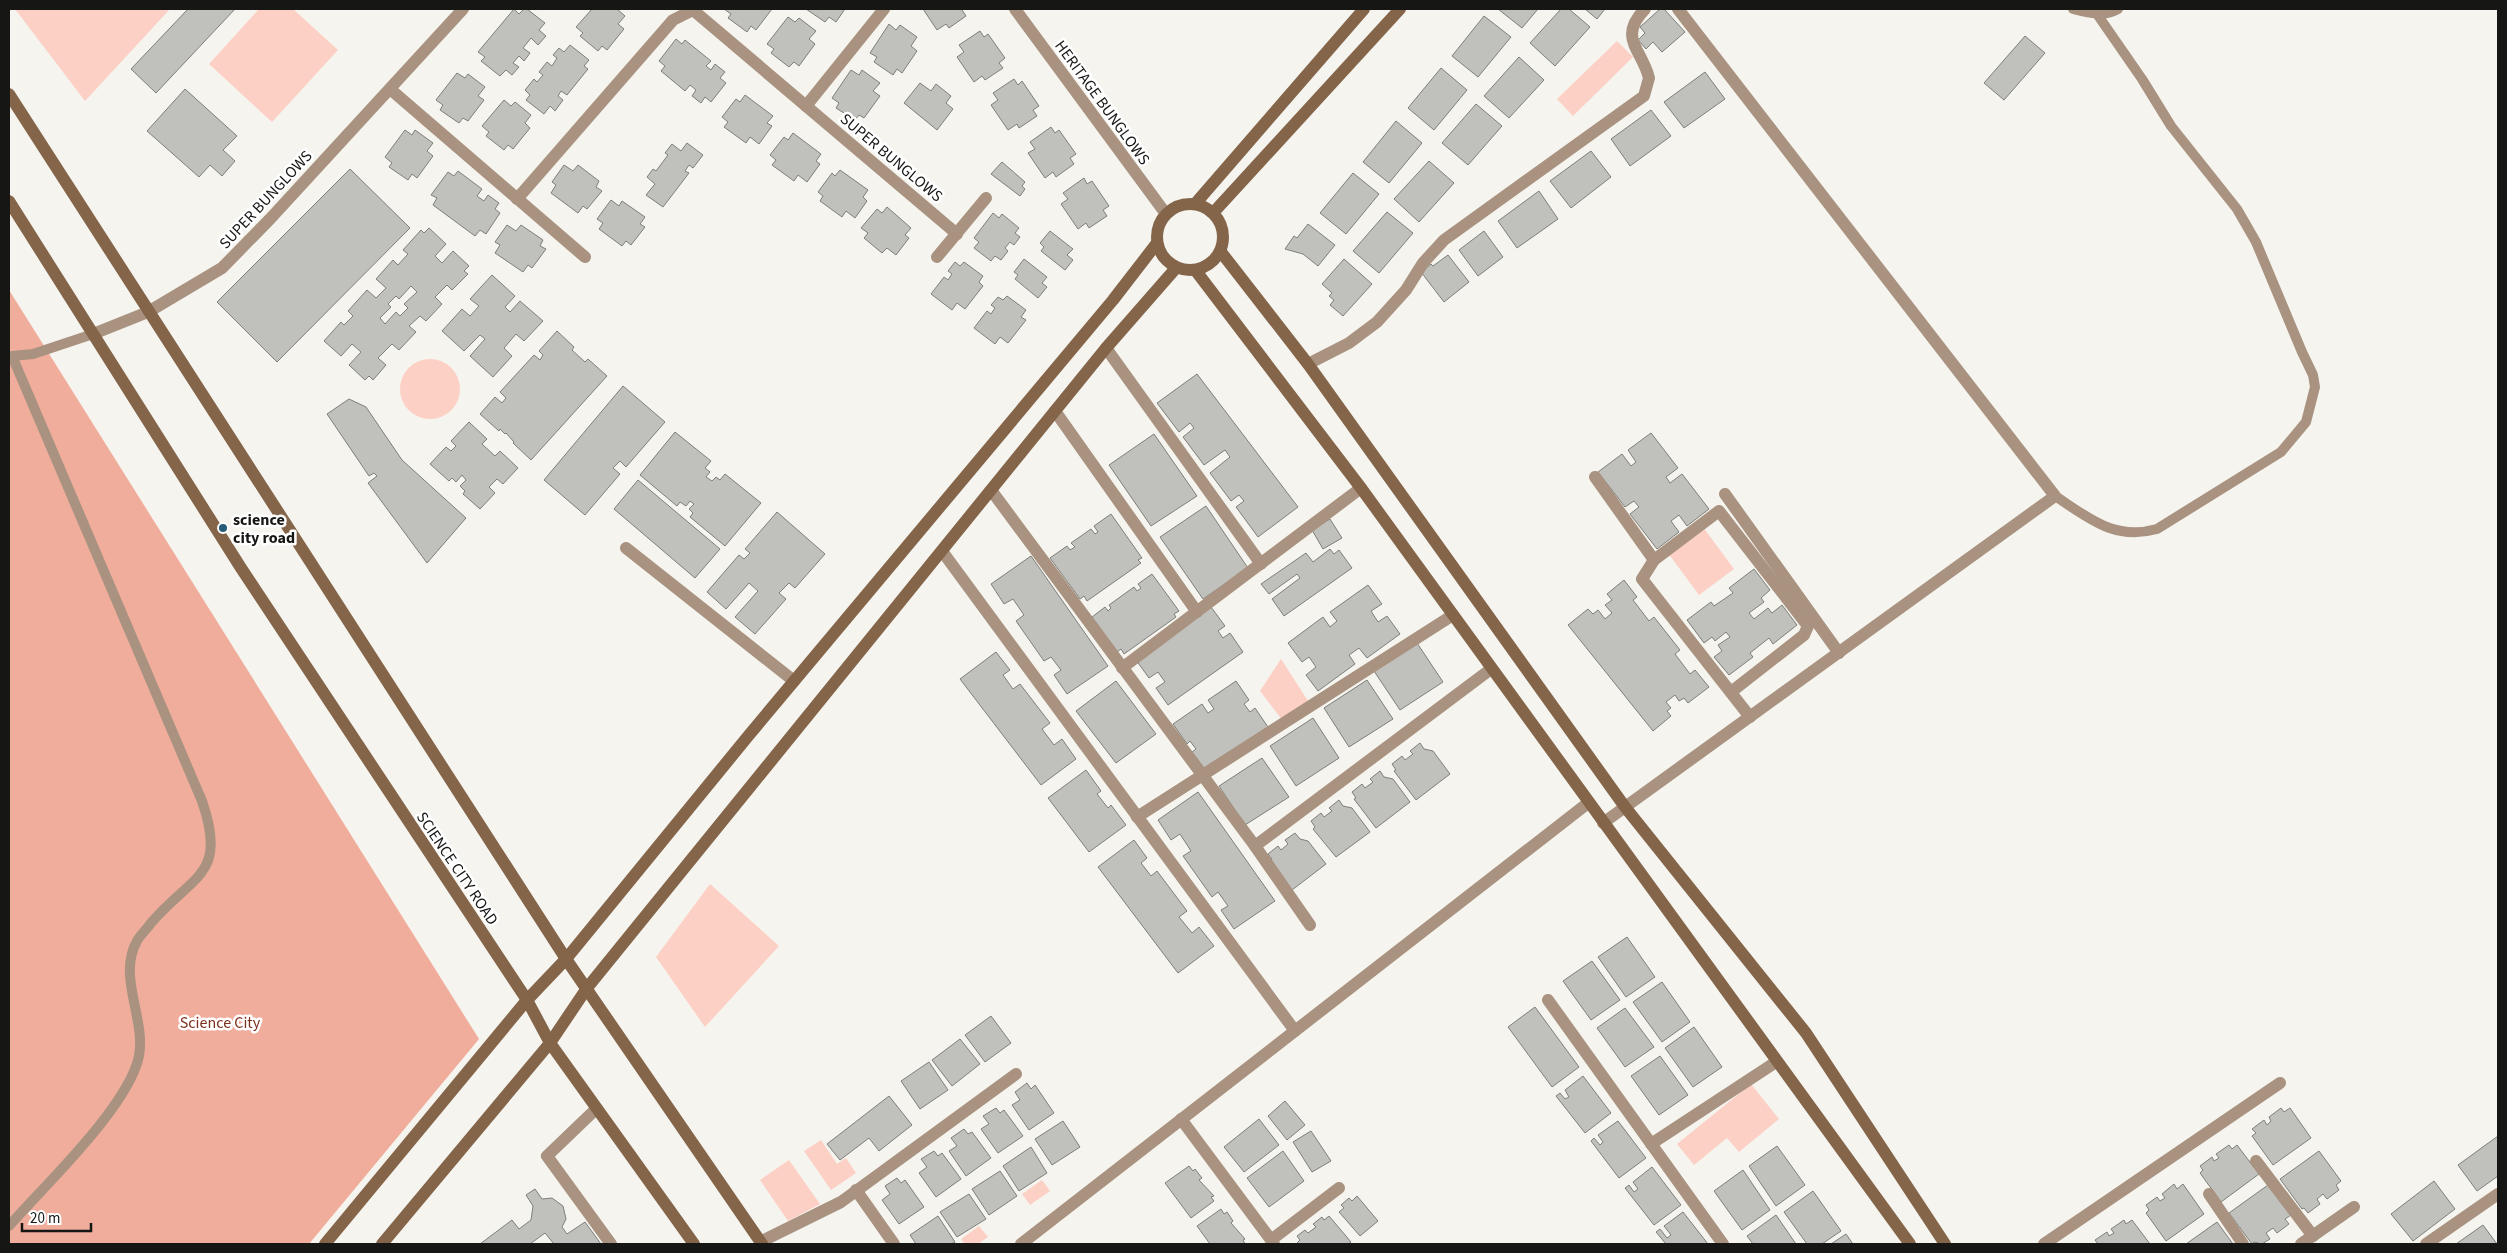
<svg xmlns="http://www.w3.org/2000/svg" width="2507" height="1253" viewBox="0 0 2507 1253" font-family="'Source Sans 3',sans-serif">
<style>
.green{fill:#fdd0c5}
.forest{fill:#f0ad9c}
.building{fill:#c0c1bd;stroke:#7e7f7b;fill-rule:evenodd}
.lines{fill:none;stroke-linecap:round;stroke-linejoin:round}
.lane{stroke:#a99380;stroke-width:10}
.street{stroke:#a99380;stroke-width:12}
.secondary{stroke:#84654a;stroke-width:12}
.poi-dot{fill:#265c77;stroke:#fff;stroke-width:2}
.labels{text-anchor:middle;stroke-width:5;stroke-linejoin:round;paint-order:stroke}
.street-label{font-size:16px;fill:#161614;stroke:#fff}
.poi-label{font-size:16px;font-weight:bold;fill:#161614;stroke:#fff;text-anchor:start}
.park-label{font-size:16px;fill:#7e301e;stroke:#fff}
</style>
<rect width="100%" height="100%" fill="#f5f4ef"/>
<g class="green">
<polygon points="15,9 170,9 85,101"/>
<polygon points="259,9 293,9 338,50 272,122 209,64"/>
<polygon points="1617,41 1633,57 1573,116 1557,99"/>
<circle cx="430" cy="389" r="30"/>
<polygon points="1703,527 1734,569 1699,595 1668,553"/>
<polygon points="1281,659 1310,704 1283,721 1260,691"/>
<polygon points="710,884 779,946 705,1027 656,957"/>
<polygon points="1751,1084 1779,1119 1739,1152 1727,1138 1694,1165 1677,1144"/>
<polygon points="821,1140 837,1164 846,1158 856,1173 831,1190 804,1151"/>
<polygon points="789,1160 820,1204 788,1221 760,1180"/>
<polygon points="1042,1180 1050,1191 1030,1205 1022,1194"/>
<polygon points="979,1226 988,1237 978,1244 965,1244 961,1239"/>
</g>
<polygon class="forest" points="9,290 479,1039 309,1244 9,1244"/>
<g class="building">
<polygon points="188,9 235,9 156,93 131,69"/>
<polygon points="514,9 519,14 524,9 527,9 545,23 539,30 546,36 538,45 531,38 523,48 530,53 524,61 519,56 513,63 519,67 512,75 506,70 500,76 481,61 485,57 478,52"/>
<polygon points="592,9 617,9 625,16 618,24 624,29 607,50 602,46 598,51 580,36 583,33 576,27"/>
<polygon points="724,9 772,9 756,30 751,26 747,32 728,18 731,14"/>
<polygon points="806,9 845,9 836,22 829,17 825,22"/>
<polygon points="923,9 964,9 962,10 966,16 949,28 946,24 937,30"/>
<polygon points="1498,9 1538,9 1522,28"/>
<polygon points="1561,9 1569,9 1590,27 1555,66 1530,43"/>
<polygon points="1585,9 1605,9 1597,19"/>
<polygon points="1660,9 1664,9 1685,32 1662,52 1653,42 1646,49 1638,40 1645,33 1640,27"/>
<polygon points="1484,16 1511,37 1478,77 1452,56"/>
<polygon points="788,17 795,22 799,18 816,31 809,39 815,44 799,66 794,62 789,67 771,53 774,49 767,44"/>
<polygon points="889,24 896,30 900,25 917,37 911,46 917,51 902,73 897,69 893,75 874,62 877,57 870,53"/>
<polygon points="980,31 984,37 988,34 1005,58 999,63 1003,68 985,80 982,76 974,82 957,57 964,52 959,45"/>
<polygon points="2025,36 2045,53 2004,100 1984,83"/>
<polygon points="676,39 682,44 685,40 711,61 706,66 711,70 715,64 725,72 720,78 726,83 711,102 705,97 701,103 692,96 696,90 690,85 685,91 661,71 665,66 659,61"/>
<polygon points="570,45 589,60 584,66 588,69 567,95 561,91 558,96 563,100 555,111 550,106 544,114 526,100 530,95 525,90 534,79 537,82 543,75 539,72 547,62 552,66 557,58 553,55 559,48 564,52"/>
<polygon points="1519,57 1544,80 1509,118 1484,96"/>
<polygon points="1441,68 1467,90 1434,130 1408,108"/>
<polygon points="851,70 859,75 862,70 880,83 873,91 880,96 864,118 859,115 855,120 836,108 839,103 832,98"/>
<polygon points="1705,72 1725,99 1684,128 1664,102"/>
<polygon points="457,73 465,78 468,74 485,87 478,96 484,100 468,121 463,118 459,123 440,110 443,105 436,100"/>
<polygon points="1014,79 1018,85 1022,81 1039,106 1033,110 1037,116 1019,128 1017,124 1008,130 991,105 998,100 993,93"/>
<polygon points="920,83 931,91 936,84 951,96 946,103 953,109 937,130 904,103"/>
<polygon points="185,89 237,136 223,150 235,161 222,176 210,165 199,177 147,131"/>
<polygon points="745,95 773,116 767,123 772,126 759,144 750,137 746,143 724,127 728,122 722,117 736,99 740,102"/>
<polygon points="504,100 511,106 515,102 531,115 525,123 530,128 513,149 508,145 504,150 486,136 489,132 482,126"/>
<polygon points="1476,104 1502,126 1468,165 1442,143"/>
<polygon points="1651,110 1671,136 1630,166 1611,139"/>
<polygon points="1396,121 1422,143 1389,183 1363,162"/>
<polygon points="1051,127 1055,133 1059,130 1076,154 1070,158 1074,164 1056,177 1053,172 1045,178 1028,153 1035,149 1030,142"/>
<polygon points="405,130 412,135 415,130 433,143 427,151 433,156 417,178 412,174 408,180 389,167 392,163 385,157"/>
<polygon points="793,133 821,154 816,161 820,164 807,182 798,175 794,181 772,165 776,160 770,155 784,137 788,140"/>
<polygon points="687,143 703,155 693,168 689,165 685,171 689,173 663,207 646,195 655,184 647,177 653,169 656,171 668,155 665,153 672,144 681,151"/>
<polygon points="1591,151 1611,177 1571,208 1550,181"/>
<polygon points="1429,161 1454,183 1419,222 1394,199"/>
<polygon points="1002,162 1025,182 1022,186 1025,189 1020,196 991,174"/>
<polygon points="564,165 573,171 578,165 599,181 596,187 602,191 587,209 583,206 578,213 551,193 556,185 552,182"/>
<polygon points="350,169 410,228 277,362 217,302"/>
<polygon points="840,170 868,190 863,197 867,201 855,218 846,211 842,217 820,201 823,196 818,192 832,173 835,176"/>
<polygon points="458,171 482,189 477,196 484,201 488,195 499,203 495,209 500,213 486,234 480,230 475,236 433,205 437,198 431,195 448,172 454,176"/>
<polygon points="1353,173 1379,194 1346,234 1320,213"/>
<polygon points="1084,178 1087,184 1092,181 1109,206 1103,210 1107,216 1089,228 1086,223 1078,229 1061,204 1068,199 1063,193"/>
<polygon points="1539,191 1558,219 1517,248 1498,221"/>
<polygon points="611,200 619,206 622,201 645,217 640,224 645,227 631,245 626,241 622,246 599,229 603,223 597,219"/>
<polygon points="887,207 911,228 905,235 909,238 896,255 887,248 882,253 864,238 868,233 861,228 877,209 882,213"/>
<polygon points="1387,212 1413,233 1379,273 1353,251"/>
<polygon points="993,213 999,218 1002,214 1019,228 1015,233 1020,237 1014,245 1010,242 1005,248 1008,251 1001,260 995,256 991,261 974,248 979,242 974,238"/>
<polygon points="1308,224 1335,245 1318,266 1303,254 1285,249 1294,236 1297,238"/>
<polygon points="507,225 516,231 521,225 543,240 540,246 546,249 532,268 528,265 523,272 495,253 500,245 495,242"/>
<path d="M429,228L446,244L435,256L442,263L453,251L469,266L464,271L468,274L452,290L447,285L435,297L442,304L426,321L420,316L409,326L416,332L399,350L392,344L378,358L386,365L373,380L369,376L365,380L349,365L361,352L352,344L341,356L324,341L341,322L344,325L353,316L348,311L367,290L376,298L386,288L376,279L393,260L398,265L408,254L403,250L421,230L424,233ZM411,286L417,292L404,304L408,308L400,316L396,312L385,324L380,318L391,307L388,304L396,296L399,299Z"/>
<polygon points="1050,231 1073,249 1067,255 1073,260 1065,270 1041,251 1044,247 1040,243"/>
<polygon points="1484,231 1503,257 1478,276 1459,250"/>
<polygon points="1448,255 1469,282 1444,302 1421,272 1431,264 1433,266"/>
<polygon points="1024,259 1047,277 1042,283 1047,287 1038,298 1015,279 1018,275 1014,272"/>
<polygon points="1344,259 1372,284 1343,316 1330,305 1334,300 1329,296 1332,293 1322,284"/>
<polygon points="955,262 960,266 964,262 983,276 979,282 983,286 965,309 957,303 952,310 931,294 944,277 948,280 952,274 948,271"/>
<polygon points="492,275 515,296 505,307 510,312 520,301 543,321 524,341 516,334 504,348 512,356 493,377 470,356 485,339 480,335 464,351 442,331 462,309 470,316 479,306 470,299"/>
<polygon points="1007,296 1026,310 1021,317 1026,320 1008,343 1000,337 995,344 974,328 987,311 991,314 995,308 991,305 998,297 1003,300"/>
<polygon points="557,331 574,347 572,350 585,362 588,359 607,376 531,460 513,443 514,442 506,433 505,434 500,429 499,431 480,414 495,397 502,403 506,398 500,392 534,355 540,360 543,355 539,351"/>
<polygon points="1197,374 1298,507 1258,537 1236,507 1244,501 1239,495 1231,501 1210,473 1230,457 1225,450 1204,465 1183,437 1194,428 1190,423 1179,432 1157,403"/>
<polygon points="623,386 665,422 626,467 620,461 613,468 620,474 585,515 544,480"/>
<polygon points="349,399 366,407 402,460 466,518 427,563 368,483 377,476 374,473 369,476 327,414"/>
<polygon points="469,422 487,439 482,444 495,456 500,451 518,468 503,484 497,479 489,487 495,493 480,509 463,494 465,491 460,486 466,480 462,475 456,482 452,478 449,481 430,464 446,447 451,451 456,446 451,441"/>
<polygon points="675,432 711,461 705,468 710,472 706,477 712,481 716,477 720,480 725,474 761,503 725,546 690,517 693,513 689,509 694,504 690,501 686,506 680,502 677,506 640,475"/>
<polygon points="1651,433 1678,468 1666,477 1670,483 1682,474 1709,509 1687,526 1679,515 1671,521 1679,532 1657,549 1630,514 1639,507 1634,501 1625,507 1598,472 1622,454 1631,466 1636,462 1628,450"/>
<polygon points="1154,434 1197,496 1151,526 1109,465"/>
<polygon points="638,480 720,549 695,578 614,509"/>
<polygon points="1206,506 1248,568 1203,599 1160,537"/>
<polygon points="777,512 825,554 795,588 789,583 779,593 786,599 755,634 735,617 758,591 749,583 726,609 707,592 739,555 744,559 750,553 745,549"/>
<polygon points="1111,514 1142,558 1138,560 1141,563 1087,601 1084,596 1080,599 1050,558 1067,546 1070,550 1075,547 1071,543 1091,529 1095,534 1098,532 1094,526"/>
<polygon points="1330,519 1342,538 1323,549 1312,530"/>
<polygon points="1330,549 1334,554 1339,550 1352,568 1284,616 1272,599 1300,578 1297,574 1269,594 1261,584 1306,553 1313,562"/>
<polygon points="1031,556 1108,666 1067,694 1054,675 1061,670 1051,657 1044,661 1016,621 1024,615 1013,599 1004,604 991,584"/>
<polygon points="1754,569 1770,590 1761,598 1764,602 1749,613 1754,619 1768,608 1772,613 1782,605 1797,625 1773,644 1769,638 1750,653 1753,657 1729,675 1714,657 1722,651 1718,645 1730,637 1726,632 1715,641 1712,637 1704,643 1687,620 1711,602 1714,606 1733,593 1729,588"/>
<polygon points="1152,574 1179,611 1174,614 1176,617 1124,654 1121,649 1117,652 1092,617 1105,607 1108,611 1111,608 1109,605 1134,587 1137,591 1141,588 1138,584"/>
<polygon points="1624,580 1637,597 1633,600 1649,621 1654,617 1680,650 1675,654 1690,674 1695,670 1709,687 1688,703 1684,698 1679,701 1675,695 1666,702 1671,708 1667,711 1671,716 1653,731 1568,625 1588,609 1593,614 1598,610 1605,619 1612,613 1605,605 1612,600 1607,594"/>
<polygon points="1368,585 1382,604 1371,611 1378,622 1387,616 1400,634 1367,658 1359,648 1349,655 1355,664 1318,691 1306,675 1316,667 1309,657 1302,662 1288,643 1323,617 1330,627 1337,621 1330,612"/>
<polygon points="1211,607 1225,626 1218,631 1223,638 1230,633 1243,652 1168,705 1156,688 1165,682 1158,672 1149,678 1136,660"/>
<polygon points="1417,643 1443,682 1400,710 1374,671"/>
<polygon points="996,652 1010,670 1003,675 1013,689 1020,684 1050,723 1042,729 1054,745 1062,739 1076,759 1041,785 960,679"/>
<polygon points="1367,680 1393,719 1349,747 1324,708"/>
<polygon points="1116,681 1156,734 1116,763 1076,711"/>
<polygon points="1236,681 1249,700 1244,704 1250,712 1255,708 1268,727 1206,771 1192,752 1196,749 1190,741 1187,744 1173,724 1202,704 1208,713 1214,709 1208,700"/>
<polygon points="1313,718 1339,758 1296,786 1270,746"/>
<polygon points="1420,743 1424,749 1433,751 1450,774 1416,800 1394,771 1396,770 1392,764 1402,756 1405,760 1413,754 1410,751"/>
<polygon points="1262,758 1289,797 1245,825 1219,786"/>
<polygon points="1086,770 1101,791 1097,794 1108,808 1111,805 1126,825 1089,852 1048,798"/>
<polygon points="1380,771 1384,777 1393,779 1410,802 1376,828 1354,799 1356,798 1352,792 1362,784 1365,788 1373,782 1370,779"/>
<polygon points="1198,792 1275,901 1234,929 1221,910 1228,906 1218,892 1212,897 1183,856 1191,851 1180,834 1171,840 1158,820"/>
<polygon points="1339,800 1343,806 1352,808 1370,832 1336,857 1313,829 1315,827 1311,821 1321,813 1324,817 1332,811 1329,808"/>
<polygon points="1295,833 1300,839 1308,841 1326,864 1292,890 1270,861 1272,859 1268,854 1278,846 1281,850 1288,844 1285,840"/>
<polygon points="1134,840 1147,858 1141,863 1151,876 1157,871 1187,911 1179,917 1192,933 1199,927 1214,946 1178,973 1098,867"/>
<polygon points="1627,937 1655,977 1626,997 1598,957"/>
<polygon points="1592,961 1620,1000 1591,1020 1563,981"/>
<polygon points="1662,982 1690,1022 1662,1042 1633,1002"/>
<polygon points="1535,1007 1579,1067 1552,1087 1508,1027"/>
<polygon points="1625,1008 1654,1047 1625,1067 1597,1028"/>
<polygon points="991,1016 1011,1043 985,1062 965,1035"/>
<polygon points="1694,1027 1722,1067 1693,1087 1665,1048"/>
<polygon points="960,1039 980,1064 952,1086 932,1060"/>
<polygon points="1660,1056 1688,1095 1659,1115 1631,1076"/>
<polygon points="929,1062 948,1090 920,1109 901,1081"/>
<polygon points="1583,1076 1611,1113 1585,1133 1556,1096 1560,1093 1565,1099 1569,1097 1565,1090"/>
<polygon points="1027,1083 1031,1089 1035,1085 1054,1113 1029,1130 1012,1105 1020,1100 1015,1092"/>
<polygon points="889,1096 912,1125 879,1151 869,1138 840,1160 827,1144"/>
<polygon points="1285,1101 1305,1125 1287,1140 1268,1116"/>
<polygon points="996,1108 1000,1113 1004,1110 1023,1136 998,1153 981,1129 989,1124 983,1116"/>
<polygon points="2281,1108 2284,1112 2290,1108 2311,1138 2273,1165 2252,1136 2256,1133 2252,1129 2264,1120 2267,1125 2271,1121 2269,1117"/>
<polygon points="1259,1119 1279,1145 1244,1172 1224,1147"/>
<polygon points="1063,1121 1080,1147 1052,1165 1035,1139"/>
<polygon points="1618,1121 1646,1158 1619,1178 1591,1141 1594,1138 1600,1145 1603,1142 1598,1135"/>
<polygon points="964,1129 968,1134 972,1132 991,1158 966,1176 949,1151 957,1146 951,1138"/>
<polygon points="1311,1131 1331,1161 1312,1172 1293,1142"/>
<polygon points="2498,1136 2498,1176 2477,1191 2458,1165"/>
<polygon points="2229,1145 2232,1149 2237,1145 2259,1174 2221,1202 2200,1173 2203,1170 2200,1166 2212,1157 2214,1161 2219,1158 2216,1154"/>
<polygon points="1777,1146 1805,1185 1776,1206 1749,1166"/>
<polygon points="1031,1147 1047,1173 1019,1191 1003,1166"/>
<polygon points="934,1151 938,1156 942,1153 961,1179 936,1197 919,1173 927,1167 921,1159"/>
<polygon points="1283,1151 1304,1181 1269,1207 1247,1178"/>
<polygon points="2319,1151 2341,1181 2336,1185 2339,1190 2327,1199 2323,1194 2317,1199 2320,1204 2308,1213 2304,1208 2302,1209 2280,1179"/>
<polygon points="1189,1166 1193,1171 1195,1169 1202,1178 1199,1180 1214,1196 1211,1197 1214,1201 1191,1218 1165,1183"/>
<polygon points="1652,1167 1681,1205 1654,1225 1625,1188 1629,1185 1634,1192 1638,1189 1633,1182"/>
<polygon points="1743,1170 1770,1210 1742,1230 1714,1191"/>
<polygon points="1000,1171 1017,1196 989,1215 972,1189"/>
<polygon points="897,1178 901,1183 905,1180 924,1207 899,1224 882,1200 890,1194 885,1186"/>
<polygon points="2434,1181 2455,1209 2413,1241 2391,1214"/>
<polygon points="2174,1184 2177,1189 2183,1184 2204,1214 2166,1241 2146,1213 2149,1210 2146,1205 2157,1197 2160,1201 2165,1198 2162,1194"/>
<polygon points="2268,1185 2291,1215 2285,1219 2289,1224 2277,1233 2273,1228 2266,1233 2270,1239 2262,1244 2254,1242 2252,1244 2229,1213"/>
<polygon points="535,1189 542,1199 552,1198 563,1206 566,1219 562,1227 567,1234 585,1222 601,1244 554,1244 545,1233 530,1244 480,1244 512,1220 519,1229 531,1220 533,1206 526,1195"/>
<polygon points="1813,1191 1841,1231 1822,1244 1807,1244 1784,1212"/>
<polygon points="969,1194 986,1219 957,1237 940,1212"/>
<polygon points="1357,1196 1378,1221 1360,1236 1339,1212 1344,1208 1341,1205 1349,1198 1352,1201"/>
<polygon points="1221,1209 1224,1214 1227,1212 1233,1221 1231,1223 1245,1239 1243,1240 1245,1244 1210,1244 1197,1226"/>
<polygon points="1683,1212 1708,1244 1666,1244 1656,1232 1660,1229 1667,1238 1671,1235 1664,1226"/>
<polygon points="1776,1215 1796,1244 1753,1244 1747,1236"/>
<polygon points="938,1216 955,1242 951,1244 916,1244 910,1235"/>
<polygon points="1329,1216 1351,1242 1348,1244 1296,1244 1300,1240 1297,1236 1305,1230 1308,1233 1316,1227 1313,1224 1322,1217 1324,1220"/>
<polygon points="2124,1220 2126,1224 2132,1220 2150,1244 2098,1244 2095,1240 2107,1232 2109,1236 2114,1233 2111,1229"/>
<polygon points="2217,1222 2233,1244 2186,1244"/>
<polygon points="2483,1225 2497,1244 2456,1244"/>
<polygon points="1846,1234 1853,1244 1831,1244"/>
</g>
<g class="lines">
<g class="lane">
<path d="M2073,9C2089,13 2103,17 2118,9"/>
<path d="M2055,496C2089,518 2114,541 2157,529L2281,452L2306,422L2315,387L2313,375L2302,352L2256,242L2237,209L2171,126L2142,79L2097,14"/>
<path d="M9,1226C44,1186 129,1106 139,1056C146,1019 117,976 137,941C140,935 147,929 151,923C193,874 228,876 202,801L12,356L33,354L93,334"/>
</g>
<g class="street">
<polyline points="1015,9 1166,214"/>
<polyline points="390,89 585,257"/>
<polyline points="806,106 884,9"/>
<polyline points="517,199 673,20 693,10 957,234"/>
<polyline points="937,257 986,198"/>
<polyline points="93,334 148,312 222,268 270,219 463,9"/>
<polyline points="1106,348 1261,564"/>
<path d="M1308,364L1349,343L1377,322L1406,290L1423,263L1444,240L1644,96L1649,78C1642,49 1617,38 1645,9"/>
<polyline points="1055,411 1197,612"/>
<polyline points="1595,477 1654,560 1719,511 1808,626 1804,635 1731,692"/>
<polyline points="991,490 1255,846 1310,925"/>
<polyline points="1725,494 1839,653"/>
<polyline points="626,548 794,681"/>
<polyline points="942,551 1295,1031"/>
<polyline points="1654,560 1642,579 1750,717"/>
<polyline points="1122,668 1361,488"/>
<polyline points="1137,817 1453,615"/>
<polyline points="1603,823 2055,496 1678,9"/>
<polyline points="1255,846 1491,669"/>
<polyline points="1548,1000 1723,1244"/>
<polyline points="596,1109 547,1156 611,1244"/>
<polyline points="1181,1119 1274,1244"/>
<polyline points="1651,1144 1776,1062"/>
<polyline points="2256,1161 2313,1236"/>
<polyline points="856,1190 894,1244"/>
<polyline points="2209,1194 2243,1244"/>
<polyline points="1271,1240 1339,1188"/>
<polyline points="760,1242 841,1202 1016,1074"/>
<polyline points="1021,1244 1588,803"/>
<polyline points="2044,1244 2280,1083"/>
<polyline points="2301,1244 2354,1207"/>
<polyline points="2426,1244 2498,1194"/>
</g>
<g class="secondary">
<polyline points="9,94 566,959 762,1244"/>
<polyline points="9,201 241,568 527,1000 550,1043 694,1244"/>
<circle cx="1190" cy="237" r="33"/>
<polyline points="1195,204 1364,9"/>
<polyline points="1213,213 1400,9"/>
<polyline points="1221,252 1308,364 1625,807 1806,1033 1945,1244"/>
<polyline points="1196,271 1361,488 1910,1244"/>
<polyline points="325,1244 527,1000 566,959 749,735 1113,300 1157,243"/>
<polyline points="382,1244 550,1043 587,988 1106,348 1176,268"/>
</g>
</g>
<circle class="poi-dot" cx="223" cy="528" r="5"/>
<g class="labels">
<g class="street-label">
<text transform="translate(1103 102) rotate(54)" y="6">HERITAGE BUNGLOWS</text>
<text transform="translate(892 157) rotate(40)" y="6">SUPER BUNGLOWS</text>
<text transform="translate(265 199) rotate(-47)" y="6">SUPER BUNGLOWS</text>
<text transform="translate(458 868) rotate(56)" y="6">SCIENCE CITY ROAD</text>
</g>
<g class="poi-label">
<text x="233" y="525">science<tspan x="233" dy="18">city road</tspan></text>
</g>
<g class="park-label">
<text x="220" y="1028">Science City</text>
</g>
</g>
<rect width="2507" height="1253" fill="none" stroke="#161614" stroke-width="20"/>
<path d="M22 1223v8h69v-8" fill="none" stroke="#161614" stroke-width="2.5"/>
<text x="30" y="1223" font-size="15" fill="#161614" stroke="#ffffff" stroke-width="4" paint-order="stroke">20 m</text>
</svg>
